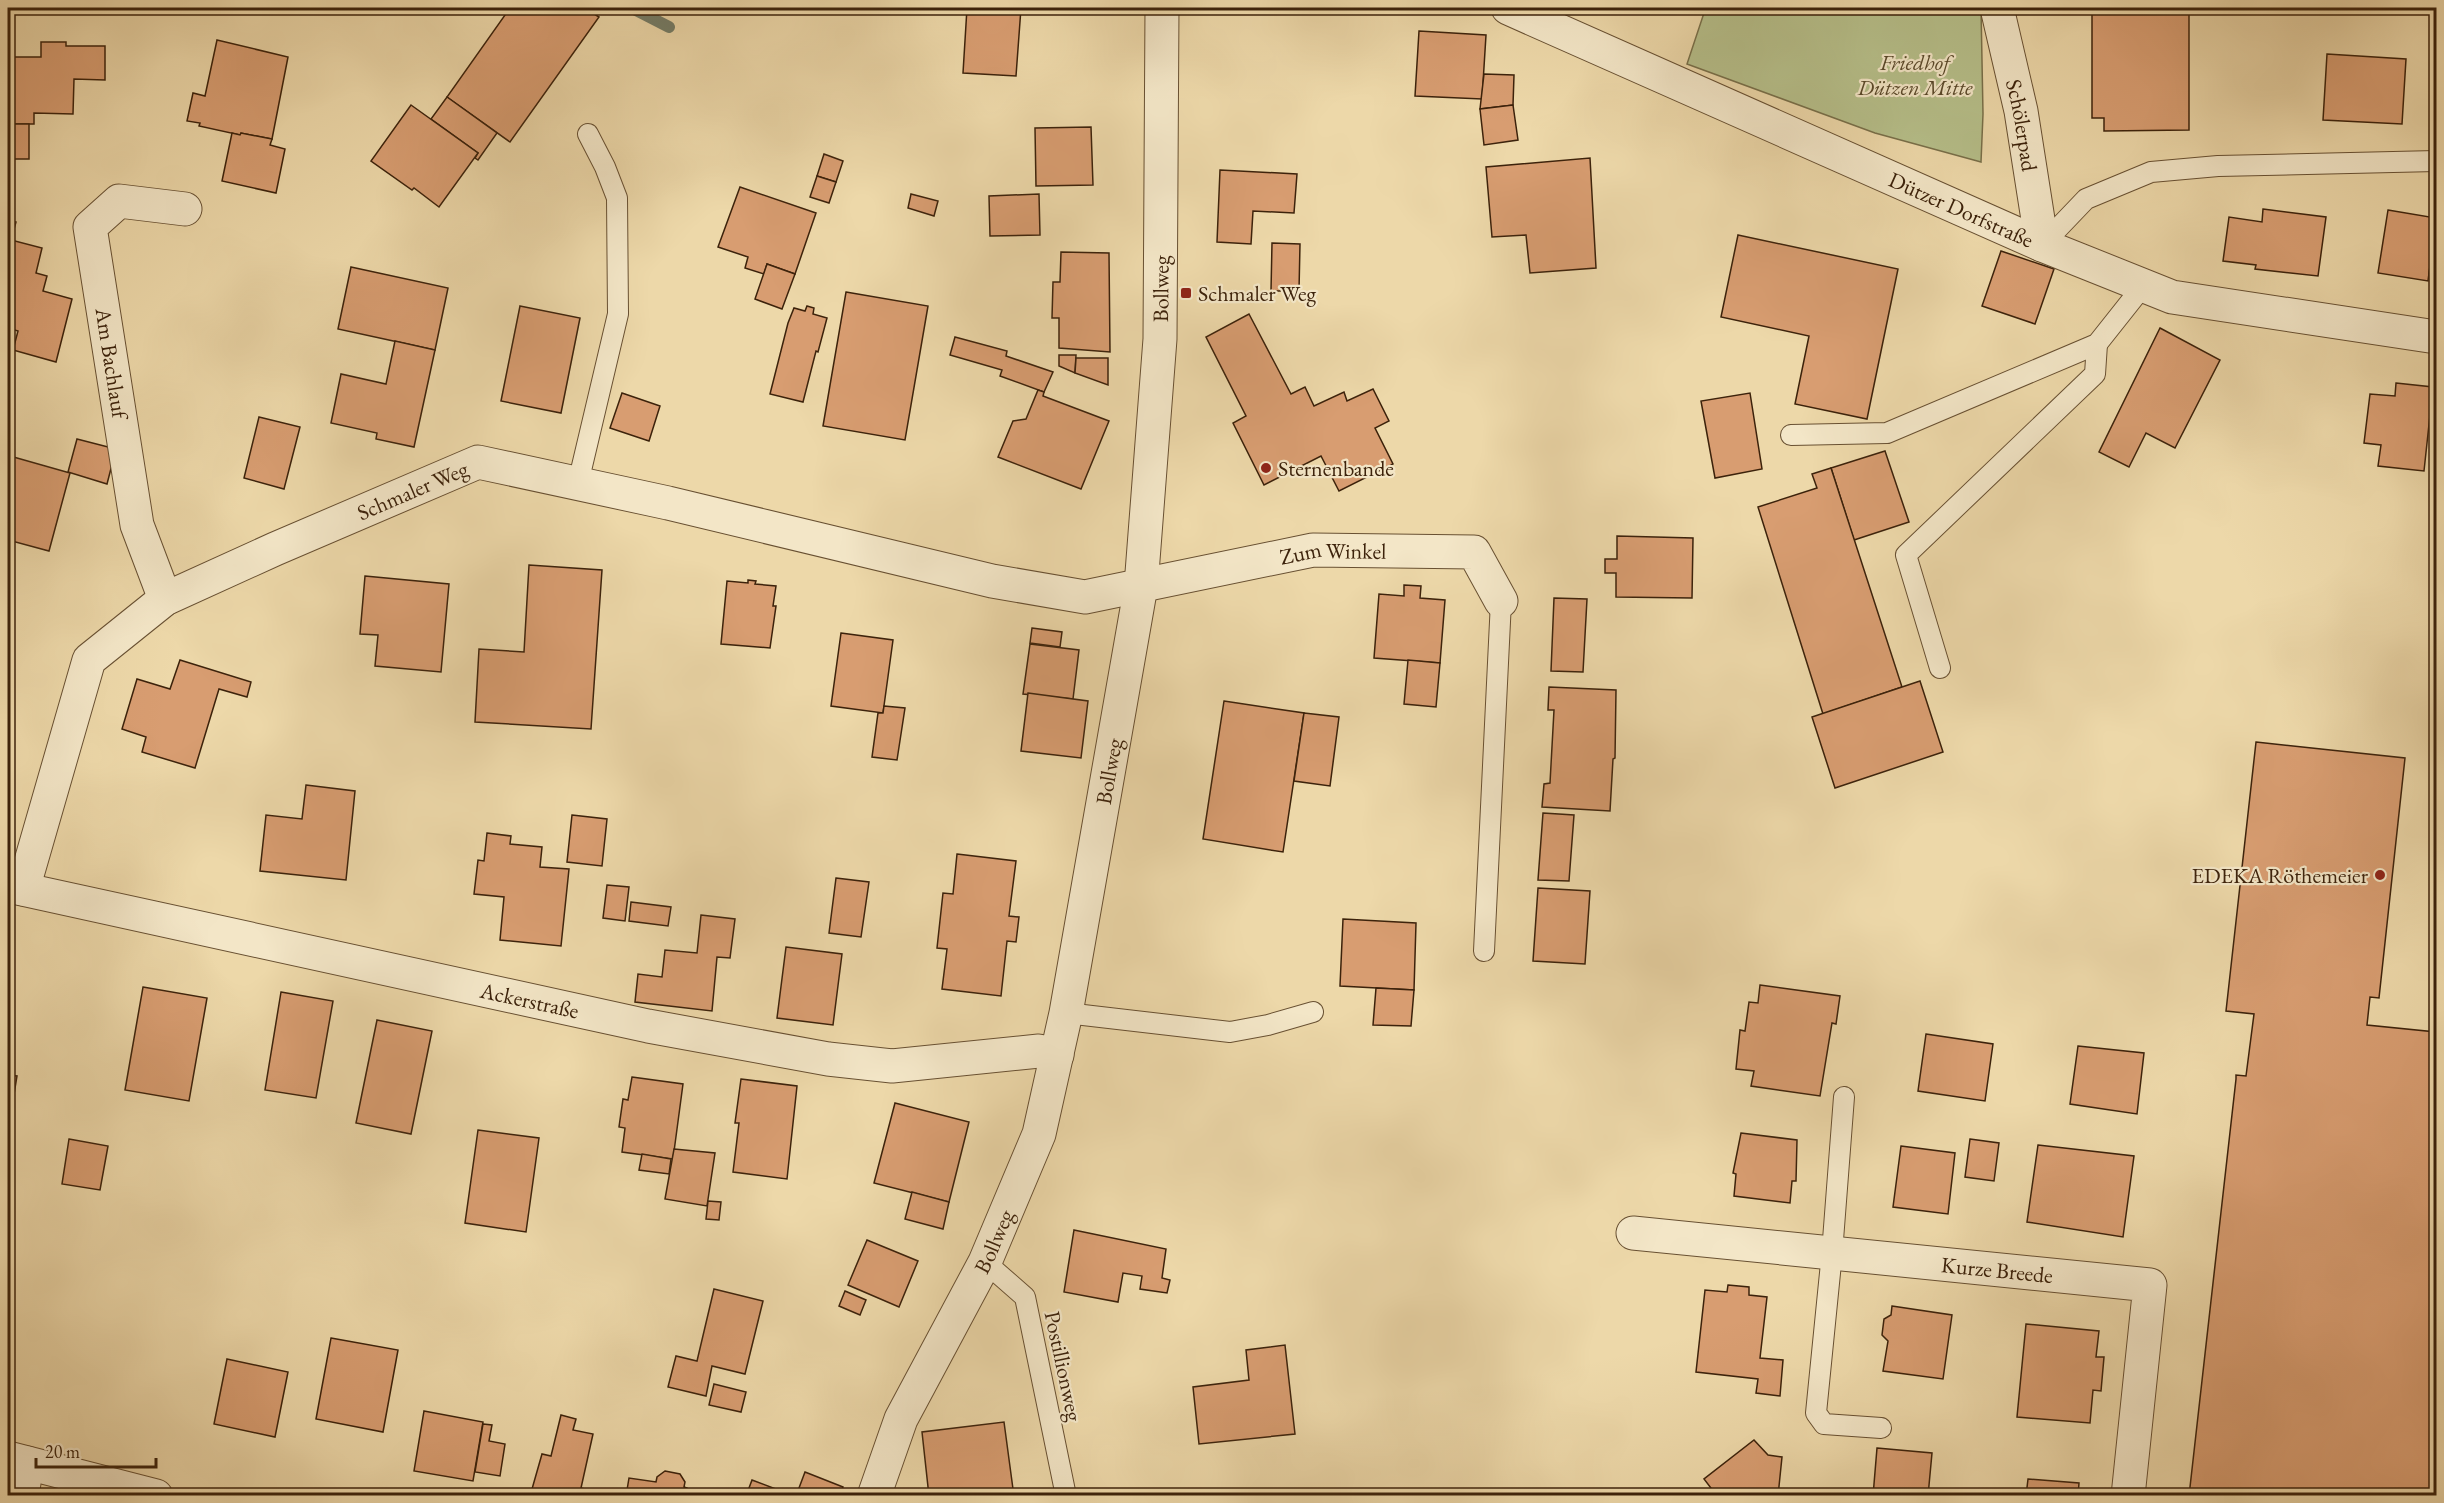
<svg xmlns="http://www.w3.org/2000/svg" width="2444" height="1503" viewBox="0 0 2444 1503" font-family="'EB Garamond',serif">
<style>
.green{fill:#b6bf8a;stroke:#79704a;stroke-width:1.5}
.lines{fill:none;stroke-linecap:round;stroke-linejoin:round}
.stream{stroke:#747d68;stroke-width:12}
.building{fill:#d89d71;stroke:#3c220b;stroke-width:1.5}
.lane-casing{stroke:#685032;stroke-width:22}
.street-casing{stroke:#685032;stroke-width:35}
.lane{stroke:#f3e6c7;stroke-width:20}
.street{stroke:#f3e6c7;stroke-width:33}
.poi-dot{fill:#8f2418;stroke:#f3e6c7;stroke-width:2}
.labels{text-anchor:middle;stroke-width:4.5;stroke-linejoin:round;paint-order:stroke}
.park-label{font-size:22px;font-style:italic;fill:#5a492b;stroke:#f3e6c7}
.street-label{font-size:22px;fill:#3c220b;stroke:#f3e6c7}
.poi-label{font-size:22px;fill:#3c220b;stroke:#f3e6c7;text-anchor:start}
</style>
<rect width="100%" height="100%" fill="#edd8a9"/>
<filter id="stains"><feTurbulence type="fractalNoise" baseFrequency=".00333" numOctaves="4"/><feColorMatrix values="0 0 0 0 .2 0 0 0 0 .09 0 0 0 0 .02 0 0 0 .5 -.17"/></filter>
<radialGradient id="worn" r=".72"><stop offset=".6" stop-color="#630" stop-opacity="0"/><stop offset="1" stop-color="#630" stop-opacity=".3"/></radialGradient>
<polygon class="green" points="1700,8 1981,8 1983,114 1981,162 1875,133 1687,64 1705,10"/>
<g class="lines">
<polyline class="stream" points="632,8 669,27"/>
</g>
<g class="building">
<polygon points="510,8 585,8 599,17 510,142 447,97"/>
<polygon points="967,8 1021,8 1016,76 963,73"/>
<polygon points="2092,8 2189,8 2189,130 2104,131 2104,118 2092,118"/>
<polygon points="1419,31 1486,35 1482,99 1415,96"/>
<polygon points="217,40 288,57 272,139 241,133 240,135 199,126 200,123 187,121 193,93 205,96"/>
<polygon points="41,42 66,42 66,46 105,46 105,80 74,79 73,114 34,113 34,124 8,124 8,57 41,57"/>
<polygon points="2327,54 2406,59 2402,124 2323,120"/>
<polygon points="1484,74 1514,75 1513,105 1480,109"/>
<polygon points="447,97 497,133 478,160 475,158 478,153 431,119"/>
<polygon points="411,105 478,153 439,207 414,188 412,190 371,161"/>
<polygon points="1513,105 1518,140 1484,145 1480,109"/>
<rect x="8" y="124" width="21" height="35"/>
<polygon points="1091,127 1093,185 1036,186 1035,128"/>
<polygon points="232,133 240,135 241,133 272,139 270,145 285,149 276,193 222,181"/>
<polygon points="824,154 843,161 836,182 817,176"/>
<polygon points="1590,158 1596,268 1530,273 1526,235 1492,237 1486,167"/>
<polygon points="1220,170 1297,174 1294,213 1253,211 1251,244 1217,242"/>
<polygon points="817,176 836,182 829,203 810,197"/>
<polygon points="740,187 816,213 795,274 767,264 764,274 745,268 748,257 718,247"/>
<polygon points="911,194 938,201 934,216 908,208"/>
<polygon points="1039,194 1040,235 990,236 989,196"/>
<polygon points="2263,209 2326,217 2318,276 2255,269 2256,265 2223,261 2229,217 2262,222"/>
<polygon points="2388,210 2436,218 2428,281 2378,273"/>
<polygon points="8,220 16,222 11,240 42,248 36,273 47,276 43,291 72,299 56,362 13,350 18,331 8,328"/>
<polygon points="2436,226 2436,275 2429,274"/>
<polygon points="1738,235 1898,269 1867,419 1795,404 1809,336 1721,317"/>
<polygon points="1272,243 1300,244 1299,291 1271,291"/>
<polygon points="2001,251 2054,269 2035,324 1982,306"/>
<polygon points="1061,252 1109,253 1110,352 1059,348 1059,318 1052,318 1053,282 1060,282"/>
<polygon points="767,264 795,274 782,309 755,299"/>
<polygon points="351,267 448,288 435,350 338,329"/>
<polygon points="846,292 928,306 905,440 823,426"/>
<polygon points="520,306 580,318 561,413 501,401"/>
<polygon points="807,306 814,308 813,314 827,318 818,352 816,351 803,402 770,394 788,323 794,308 805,311"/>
<polygon points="1249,314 1291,394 1305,387 1314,406 1344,392 1347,401 1373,389 1389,421 1375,428 1393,464 1339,491 1321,456 1264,485 1233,423 1246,416 1206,337"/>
<polygon points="2160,328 2220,360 2175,448 2146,433 2129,467 2099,452"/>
<polygon points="955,337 1007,351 1006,356 1053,372 1044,392 1000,376 1002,370 950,355"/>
<polygon points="395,341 435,350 414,447 376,439 377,433 331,423 341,374 386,384"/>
<polygon points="1059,355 1076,355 1075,373 1059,366"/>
<polygon points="1076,358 1108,358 1108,385 1075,373"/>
<polygon points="2396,383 2433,387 2424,471 2378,466 2381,445 2364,443 2370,394 2395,396"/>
<polygon points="1038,390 1044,392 1043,396 1109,421 1081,489 998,457 1013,421 1026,419"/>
<polygon points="622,393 660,406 649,441 610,428"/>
<polygon points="1750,393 1762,469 1715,478 1701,401"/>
<polygon points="259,417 300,427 284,489 244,478"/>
<polygon points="77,439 116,449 107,484 68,472"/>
<polygon points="1885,451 1909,522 1854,540 1831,468"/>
<polygon points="10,456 70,473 49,551 8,540 8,465"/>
<polygon points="1831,468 1902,687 1823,714 1758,507 1817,488 1812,474"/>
<polygon points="1617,536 1693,538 1692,598 1616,597 1616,573 1605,573 1605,559 1617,559"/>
<polygon points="529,565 602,570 591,729 475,722 479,649 524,652"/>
<polygon points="365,576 449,584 441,672 375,666 378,635 360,634"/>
<polygon points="748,580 756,581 755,584 776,586 773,606 776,606 770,648 721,644 727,581 748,583"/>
<polygon points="1404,585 1421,586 1420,598 1445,600 1440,663 1374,658 1379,594 1404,596"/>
<polygon points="1554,598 1587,599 1583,672 1551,671"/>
<polygon points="8,623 14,624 13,671 8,671"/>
<polygon points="1032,628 1062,632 1060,647 1030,643"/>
<polygon points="841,633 893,640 883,713 831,706"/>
<polygon points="1030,644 1079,650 1073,699 1023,694"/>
<polygon points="180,660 251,682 247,697 219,689 195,768 142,752 146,737 122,729 137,679 170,689"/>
<polygon points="1408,660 1440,663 1436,707 1404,704"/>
<polygon points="1920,681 1943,752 1835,788 1812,717"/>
<polygon points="1549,687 1616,690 1615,758 1613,759 1610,811 1542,807 1544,784 1550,783 1554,710 1548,710"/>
<polygon points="1028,693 1088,701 1081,758 1021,751"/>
<polygon points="1224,701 1304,713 1283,852 1203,839"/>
<polygon points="884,706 905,708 897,760 872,757 878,713 883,713"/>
<polygon points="1304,713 1339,717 1330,786 1294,781"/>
<polygon points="2256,742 2405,758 2379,998 2370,997 2367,1025 2436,1032 2436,1460 2433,1496 2189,1496 2236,1079 2236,1075 2246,1076 2254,1014 2226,1011"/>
<polygon points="306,785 355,791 346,880 260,871 266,815 302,819"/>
<polygon points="1543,813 1574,815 1569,881 1538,880"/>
<polygon points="572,815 607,819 602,866 567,862"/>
<polygon points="487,833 511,836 510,844 542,847 540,867 569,869 561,946 500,940 504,897 474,894 478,860 484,861"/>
<polygon points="957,854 1016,861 1009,916 1019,917 1016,942 1007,941 1001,996 942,989 947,949 937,948 943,893 953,894"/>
<polygon points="836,878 869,882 861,937 829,933"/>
<polygon points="607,885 629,887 625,921 603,918"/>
<polygon points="1538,888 1590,891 1585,964 1533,961"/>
<polygon points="631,902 671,907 668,926 629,921"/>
<polygon points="701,915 735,919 730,958 717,957 712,1011 635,1002 638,974 662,977 665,950 697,953"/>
<polygon points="1343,919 1416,923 1414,990 1340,986"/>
<polygon points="786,947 842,954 833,1025 777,1018"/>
<polygon points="1760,985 1840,996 1836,1024 1832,1023 1820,1096 1751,1086 1754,1071 1736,1069 1740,1030 1745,1031 1749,1002 1758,1003"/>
<polygon points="143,987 207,998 189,1101 125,1090"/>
<polygon points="1376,988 1414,990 1411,1026 1373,1025"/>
<polygon points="281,992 333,1001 316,1098 265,1090"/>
<polygon points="377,1020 432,1031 411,1134 356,1123"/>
<polygon points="1926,1034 1993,1044 1985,1101 1918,1091"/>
<polygon points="2078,1046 2144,1053 2137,1114 2070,1104"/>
<polygon points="8,1075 17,1076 8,1131"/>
<polygon points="632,1077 683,1084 673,1159 622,1152 625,1128 619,1127 623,1099 628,1100"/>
<polygon points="741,1079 797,1086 787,1179 733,1172 739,1123 735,1123"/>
<polygon points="895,1103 969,1122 949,1202 874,1183"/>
<polygon points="478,1130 539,1138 526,1232 465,1223"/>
<polygon points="1741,1133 1797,1140 1796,1181 1792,1181 1790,1203 1734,1196 1736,1174 1733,1173"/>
<polygon points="69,1139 108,1146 100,1190 62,1184"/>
<polygon points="1970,1139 1999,1143 1994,1181 1965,1177"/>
<polygon points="2038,1145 2134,1156 2123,1237 2027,1222"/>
<polygon points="1901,1146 1955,1153 1948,1214 1893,1207"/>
<polygon points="674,1149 715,1153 707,1206 665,1199"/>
<polygon points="642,1154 671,1159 669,1174 639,1170"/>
<polygon points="912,1192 949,1202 943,1229 905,1219"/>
<polygon points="708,1201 721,1202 719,1220 706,1219"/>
<polygon points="1074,1230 1166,1249 1162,1278 1170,1280 1167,1293 1140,1289 1142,1276 1123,1273 1118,1302 1064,1292"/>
<polygon points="867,1240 918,1261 899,1307 848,1285"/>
<polygon points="1728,1285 1749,1287 1749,1295 1767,1297 1760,1358 1783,1360 1780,1396 1756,1393 1758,1379 1696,1372 1705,1290 1727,1292"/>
<polygon points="714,1289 763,1301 745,1374 712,1366 706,1396 668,1387 676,1356 697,1361"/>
<polygon points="845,1291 866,1300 860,1315 839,1306"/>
<polygon points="1892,1306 1952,1315 1943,1379 1883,1371 1888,1341 1882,1335 1884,1319 1891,1315"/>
<polygon points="2026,1324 2099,1331 2096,1357 2104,1357 2101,1391 2093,1390 2090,1423 2017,1417"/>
<polygon points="331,1338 398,1350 383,1432 316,1419"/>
<polygon points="1285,1345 1295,1434 1199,1444 1193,1387 1249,1380 1246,1350"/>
<polygon points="227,1359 288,1372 275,1437 214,1424"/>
<polygon points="714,1384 746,1392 741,1412 709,1405"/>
<polygon points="424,1411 483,1422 473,1481 414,1471"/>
<polygon points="561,1415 576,1419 573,1430 593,1434 581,1488 593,1491 592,1496 530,1496 542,1454 551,1456"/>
<polygon points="1004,1422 1013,1489 962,1496 929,1496 922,1432"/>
<polygon points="483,1424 492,1425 489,1441 505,1444 500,1476 475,1472"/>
<polygon points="1754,1440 1768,1455 1782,1457 1778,1496 1717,1496 1704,1479"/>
<polygon points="1877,1448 1932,1453 1928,1496 1873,1496"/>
<polygon points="665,1471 680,1474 685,1482 684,1487 687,1488 686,1496 626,1496 629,1478 656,1482 657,1477"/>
<polygon points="805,1472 843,1487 840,1496 796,1496"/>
<polygon points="2028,1479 2079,1483 2078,1496 2026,1496"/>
<polygon points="752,1480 781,1491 779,1496 746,1496"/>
<polygon points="1013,1489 1013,1496 962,1496"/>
</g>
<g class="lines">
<g class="lane-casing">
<g id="lane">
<polyline points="2042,245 2086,199 2151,172 2218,166 2436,161"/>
<polyline points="1791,435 1887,433 2097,344 2143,286"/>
<polyline points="578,483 618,314 617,198 605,167 588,134"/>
<polyline points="1940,668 1906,555 2095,374 2097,344"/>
<polyline points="1484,951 1501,601"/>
<polyline points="1066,1013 1230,1032 1268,1025 1313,1012"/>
<polyline points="1844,1097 1832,1253 1816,1413 1824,1424 1881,1428"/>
<polyline points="985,1262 1025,1297 1066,1496"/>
</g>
</g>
<g class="street-casing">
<g id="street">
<path id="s1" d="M1508,8L2042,245L2172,297L2436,337"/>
<path id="s2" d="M1997,8L2021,111L2042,245"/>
<polyline points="165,599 137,525 90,227 119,201 185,209"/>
<path id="s3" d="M8,886L648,1026L828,1059L892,1066L1039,1051L1057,1055"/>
<path id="s4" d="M23,889L89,660L165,599L275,549L478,462L668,503L992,581L1085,597L1313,550L1474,552L1501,601"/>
<path id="s5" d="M1633,1233L2150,1285L2128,1496"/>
<polyline points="8,1458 156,1496"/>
<polyline points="22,1496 27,1463"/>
<path id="s6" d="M874,1496L901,1419L985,1262L1039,1134L1066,1013L1141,586L1160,339L1162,8"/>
</g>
</g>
<use href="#lane" class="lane"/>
<use href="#street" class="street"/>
</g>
<g class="poi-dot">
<rect x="1180" y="287" width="12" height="12" rx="3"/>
<circle cx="1266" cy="468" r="6"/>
<circle cx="2380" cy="875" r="6"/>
</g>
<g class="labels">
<g class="park-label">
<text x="1915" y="70">Friedhof<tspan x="1915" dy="25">Dützen Mitte</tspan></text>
</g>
<g class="street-label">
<text dy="8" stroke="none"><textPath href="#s2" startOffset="120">Schölerpad</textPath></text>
<text dy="8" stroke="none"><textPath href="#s1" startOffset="496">Dützer Dorfstraße</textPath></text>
<text dy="8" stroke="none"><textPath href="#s6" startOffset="1254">Bollweg</textPath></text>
<text transform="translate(112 363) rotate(81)" y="8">Am Bachlauf</text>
<text dy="8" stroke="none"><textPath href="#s4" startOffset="606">Schmaler Weg</textPath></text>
<text dy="8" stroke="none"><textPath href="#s4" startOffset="1552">Zum Winkel</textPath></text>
<text dy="8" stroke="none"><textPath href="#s6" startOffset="768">Bollweg</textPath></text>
<text dy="8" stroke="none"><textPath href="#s3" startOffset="534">Ackerstraße</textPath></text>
<text dy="8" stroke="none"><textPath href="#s6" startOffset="282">Bollweg</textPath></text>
<text dy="8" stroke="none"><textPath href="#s5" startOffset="366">Kurze Breede</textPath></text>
<text transform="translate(1064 1366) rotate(78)" y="8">Postillionweg</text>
</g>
<g class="poi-label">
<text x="1198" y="301">Schmaler Weg</text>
<text x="1278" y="476">Sternenbande</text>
<text x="2368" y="883" text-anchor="end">EDEKA Röthemeier</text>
</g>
</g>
<rect width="2444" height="1503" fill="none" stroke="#edd8a9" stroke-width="30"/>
<rect x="9" y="9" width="2426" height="1485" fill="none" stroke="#3c220b" stroke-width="3"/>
<rect x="15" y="15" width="2414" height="1473" fill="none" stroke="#3c220b" stroke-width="1.5"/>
<path d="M36 1458v9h120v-9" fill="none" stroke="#3c220b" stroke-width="3"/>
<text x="45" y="1458" font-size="18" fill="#3c220b" stroke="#f3e6c7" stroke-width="4.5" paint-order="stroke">20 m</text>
<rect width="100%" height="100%" filter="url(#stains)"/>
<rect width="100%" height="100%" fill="url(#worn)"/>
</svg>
